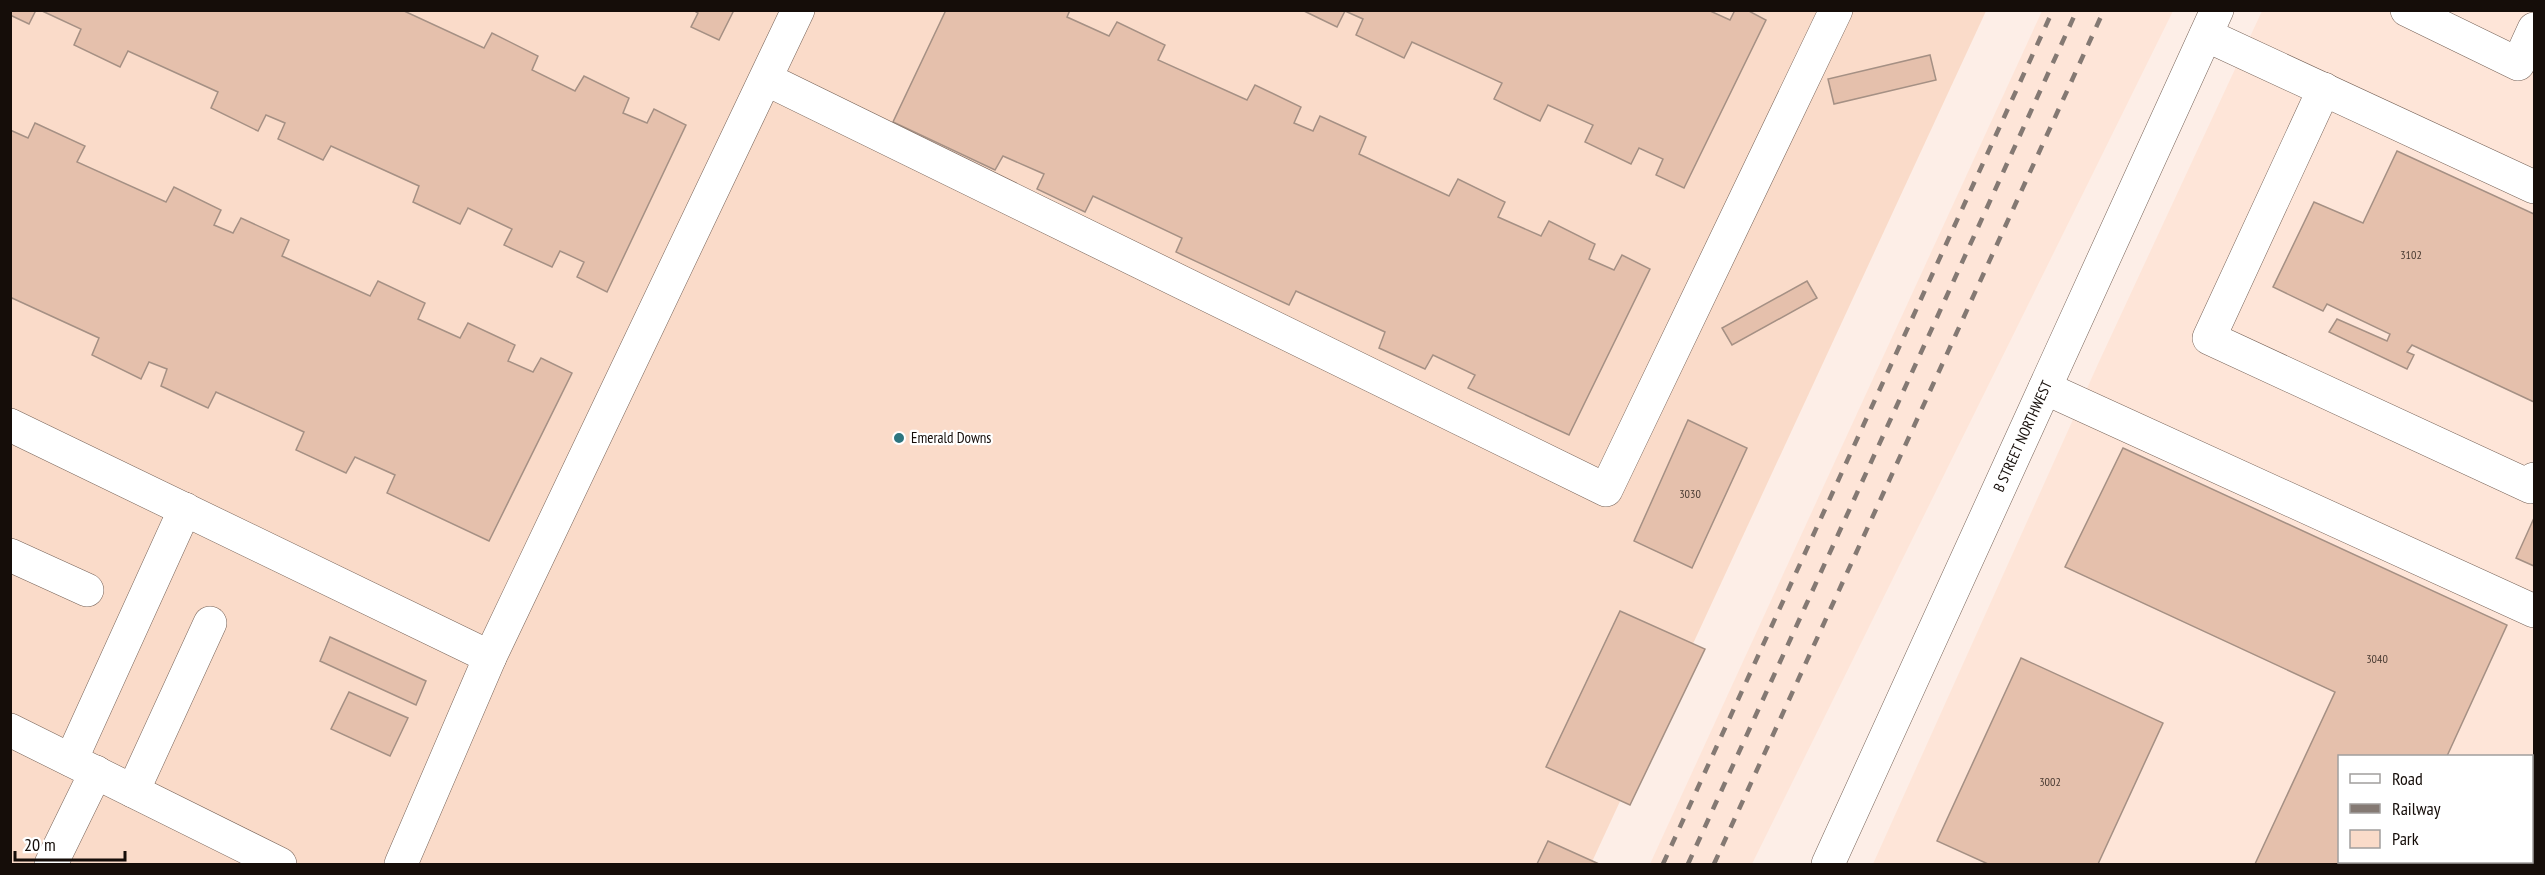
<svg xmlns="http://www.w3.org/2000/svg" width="2545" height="875" viewBox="0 0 2545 875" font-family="'PT Sans Narrow',sans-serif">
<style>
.built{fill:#fee5d8;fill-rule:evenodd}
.green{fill:#fadbc9}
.building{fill:#e5c0ac;stroke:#a59084;stroke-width:1.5}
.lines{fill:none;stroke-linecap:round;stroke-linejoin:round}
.minor-casing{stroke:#776358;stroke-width:34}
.minor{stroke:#fff;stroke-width:33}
.rail{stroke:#847973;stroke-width:4.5;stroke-dasharray:10 10;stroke-linecap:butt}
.poi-dot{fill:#2d757f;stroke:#fff;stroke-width:2}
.labels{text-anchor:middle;stroke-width:4.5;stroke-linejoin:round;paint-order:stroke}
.number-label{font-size:12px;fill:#493a32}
.poi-label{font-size:15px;fill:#150d09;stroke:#fff;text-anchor:start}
.street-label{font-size:15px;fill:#150d09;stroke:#fff}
</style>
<rect width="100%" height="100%" fill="#fdeee7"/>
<g class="built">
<polygon points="2042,11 2173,11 1752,864 1650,864"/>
<path d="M2262,11H2534V864H1873L2098,364ZM2340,756H2532V862H2340Z"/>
</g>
<polygon class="green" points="10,11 1986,11 1591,864 11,864"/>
<g class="building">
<polygon points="10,10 36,10 29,24 10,15"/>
<polygon points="40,10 402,10 484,48 492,33 538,56 532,70 575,91 584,76 629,98 623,113 647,123 654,109 686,125 607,292 577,277 584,262 560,251 552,267 504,245 512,229 468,208 460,224 413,202 419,186 331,146 323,160 278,139 285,123 266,115 258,131 211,108 218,92 128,51 120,67 74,45 81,29"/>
<polygon points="693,10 734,10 719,40 691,27 698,13"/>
<polygon points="946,10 1070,10 1067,17 1109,36 1117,22 1165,45 1158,60 1247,100 1255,85 1301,107 1294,123 1313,131 1320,116 1366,137 1359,154 1449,196 1458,179 1505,202 1498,217 1541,236 1549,221 1595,244 1589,259 1614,270 1622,255 1650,269 1569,435 1468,388 1475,375 1433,355 1425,369 1379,348 1385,332 1296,291 1289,305 1176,252 1182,238 1093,196 1085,212 1037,189 1044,174 1003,156 995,170 893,122"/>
<polygon points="1302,10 1708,10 1730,20 1735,10 1747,10 1766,20 1684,188 1656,175 1663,159 1639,148 1631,164 1585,142 1593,125 1548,105 1540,121 1494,99 1502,83 1412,42 1404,58 1356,35 1363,19 1345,11 1337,27"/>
<polygon points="1930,55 1936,80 1834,104 1828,79"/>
<polygon points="35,123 85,146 77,162 166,202 174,187 221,210 214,225 233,233 241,218 289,240 282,256 370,296 378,281 425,303 418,319 460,338 468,323 515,345 508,361 533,372 541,358 572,373 489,541 387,493 395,475 355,457 346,473 296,450 304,432 216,392 208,408 161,386 167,369 149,362 141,379 92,355 99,338 12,298 10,301 10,130 28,138"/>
<polygon points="2397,151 2534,214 2534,402 2412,345 2407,352 2414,355 2407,369 2329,332 2337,319 2387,341 2390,334 2327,304 2323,311 2273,287 2314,202 2363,223"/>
<polygon points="1807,281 1817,298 1732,345 1722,328"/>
<polygon points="1688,420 1747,448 1692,568 1634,541"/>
<polygon points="2123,448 2507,625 2447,756 2340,756 2340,862 2398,862 2397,864 2255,864 2335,692 2065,567"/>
<polygon points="2534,518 2534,566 2516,558"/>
<polygon points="1620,611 1705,649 1630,805 1546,767"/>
<polygon points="330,637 426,681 416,705 320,661"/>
<polygon points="2021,658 2163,723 2098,864 1988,864 1937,841"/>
<polygon points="349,692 408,718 390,756 331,729"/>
<polygon points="1548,841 1599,864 1537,864"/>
</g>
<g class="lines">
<g class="minor-casing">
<g id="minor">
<polyline points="2407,10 2518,64 2534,29"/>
<polyline points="2206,35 2534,187"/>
<polyline points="766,79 1606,490 1836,10"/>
<polyline points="2324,89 2209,338 2531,487 2534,479"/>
<polyline points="2045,388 2534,611"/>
<polyline points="10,425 490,657 798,10"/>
<polyline points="10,555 87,590"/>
<polyline points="10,730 280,864"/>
<polyline points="71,760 185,509"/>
<polyline points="2532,782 2534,776"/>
<polyline points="133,791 210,623"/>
<polyline points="51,864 96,772"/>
<polyline points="401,864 490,657"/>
<path id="s1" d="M1828,864L2217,10"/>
<polyline points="2494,864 2495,862"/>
</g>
</g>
<use href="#minor" class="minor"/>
<g class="rail">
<polyline points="1663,864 2053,10"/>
<polyline points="1688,864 2077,10"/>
<polyline points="1714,864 2104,10"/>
</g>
</g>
<circle class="poi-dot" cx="899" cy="438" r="6"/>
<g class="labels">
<g class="number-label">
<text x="2411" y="259">3102</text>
<text x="1690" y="498">3030</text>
<text x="2377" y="663">3040</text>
<text x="2050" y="786">3002</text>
</g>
<g class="poi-label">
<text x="911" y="443">Emerald Downs</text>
</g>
<g class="street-label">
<text dy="5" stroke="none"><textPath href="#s1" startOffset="470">B STREET NORTHWEST</textPath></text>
</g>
</g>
<rect width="2545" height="875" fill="none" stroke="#150d09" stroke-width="24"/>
<rect x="2338" y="755" width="195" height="108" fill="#ffffff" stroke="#a19e9d" stroke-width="1.5"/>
<rect x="2350" y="774" width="30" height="9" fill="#ffffff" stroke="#a19e9d" stroke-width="1.5"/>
<text x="2392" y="785" font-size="18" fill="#150d09">Road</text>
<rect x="2350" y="804" width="30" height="9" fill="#847973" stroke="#a19e9d" stroke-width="1.5"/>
<text x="2392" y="815" font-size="18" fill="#150d09">Railway</text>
<rect x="2350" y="830" width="30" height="18" fill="#fadbc9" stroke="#a19e9d" stroke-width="1.5"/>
<text x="2392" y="845" font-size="18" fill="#150d09">Park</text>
<path d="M15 851v9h110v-9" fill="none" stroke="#150d09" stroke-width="3"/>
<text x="24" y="851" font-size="18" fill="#150d09" stroke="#ffffff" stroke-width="4.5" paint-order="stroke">20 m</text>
</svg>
